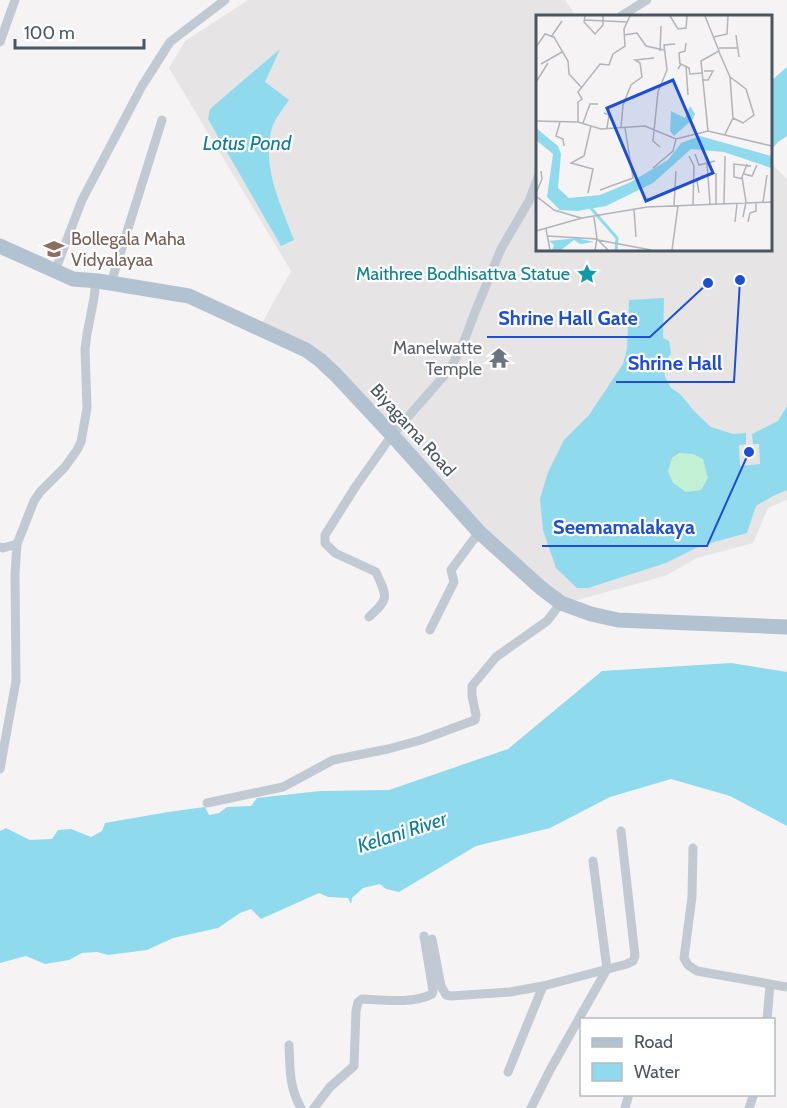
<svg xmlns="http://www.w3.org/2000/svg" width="787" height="1108" viewBox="0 0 787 1108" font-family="Cabin,sans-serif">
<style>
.education{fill:#e6e4e5}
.green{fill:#c3f1d5}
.water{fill:#90daee;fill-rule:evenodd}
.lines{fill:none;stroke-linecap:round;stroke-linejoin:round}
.minor{stroke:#c1cad2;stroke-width:9}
.primary{stroke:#b3c2d1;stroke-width:15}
.labels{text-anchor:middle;stroke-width:4.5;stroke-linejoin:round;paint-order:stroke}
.education-label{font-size:18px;fill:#785e54;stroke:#fff;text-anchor:start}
.culture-label{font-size:18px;fill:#0d838f;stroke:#fff;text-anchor:end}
.worship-label{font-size:18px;fill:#5b616d;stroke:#fff;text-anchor:end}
.street-label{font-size:18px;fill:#4a5661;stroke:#fff}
.water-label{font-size:20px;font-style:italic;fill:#0c7c9b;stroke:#fff}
.inset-river{fill:none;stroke:#90daee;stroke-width:3}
.inset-road{fill:none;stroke:#b1b4b9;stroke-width:1.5}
.view{fill:#1d4ed8;fill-opacity:0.15;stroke:#1d4ed8;stroke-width:3}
.inset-edge{fill:none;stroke:#4a5661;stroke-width:3}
.leader{fill:none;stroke:#1d4ed8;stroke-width:2}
.callout-dot{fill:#1d4ed8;stroke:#fff;stroke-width:2}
.callout-label{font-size:20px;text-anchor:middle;font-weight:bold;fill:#1d4ed8;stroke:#fff;stroke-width:4.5;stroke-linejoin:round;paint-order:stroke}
</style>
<rect width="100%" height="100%" fill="#f5f3f3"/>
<polygon class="education" points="248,0 565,0 576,16 538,16 538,249 770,249 771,163 787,179 787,500 768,508 753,543 697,558 665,576 570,602 543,586 480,530 337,373 261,325 291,271 169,68 185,41"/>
<polygon class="green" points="680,453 693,454 703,459 708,478 701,490 686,492 673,483 668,471 672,458"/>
<g class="water">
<path d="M280,49L265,82L289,100C283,109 275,118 272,128C261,166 281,205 294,240L281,246L208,119L210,109Z"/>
<polygon points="787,67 787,136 778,142 771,150 771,81"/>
<path d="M664,298L663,338L669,341L671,353L664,365L665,377L671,388L680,394L695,412L711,427L733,434L746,433V444L739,445L740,466L760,464L759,444H753L752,434L778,421L787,406V490L773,496L756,506L747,533L700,546L666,563L588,588H577L556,568L543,530L540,499L548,472L564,440L589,415L623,364L627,349L629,300ZM679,453L693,454L703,459L708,478L701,490L686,492L673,483L668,471L672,458Z"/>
<polygon points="731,663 787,672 787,826 730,796 671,779 610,797 550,828 476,846 399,892 386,889 380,884 363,888 352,898 351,904 348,898 328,897 319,893 261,919 251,909 240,913 218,928 173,938 147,950 108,955 97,952 82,953 69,960 45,964 26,956 0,963 0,831 6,828 30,840 52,839 58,830 71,829 91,837 102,831 105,823 168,812 205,807 209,815 219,813 227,807 251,806 257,798 320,791 389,790 508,749 602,671"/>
</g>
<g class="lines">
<g class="minor">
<polyline points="621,16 647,0"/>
<polyline points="0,42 15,0"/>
<polyline points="55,271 82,200 142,86 170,42 225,0"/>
<polyline points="111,283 162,120"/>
<polyline points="0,547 3,548 17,544"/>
<path d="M369,617C390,598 387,597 376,572L335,553L325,543V535L356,486L392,435L450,369L463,344L475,312L501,249L529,201L538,177"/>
<polyline points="430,630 454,582 451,570 479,532"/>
<polyline points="0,769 16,681 15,574 17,544 34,501 40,492 65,467 77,450 81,442 87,408 85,349 87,334 94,298 96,281"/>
<polyline points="207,803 283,787 333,760 388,749 421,740 475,720 476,715 472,696 472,686 496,657 547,621 561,603"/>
<polyline points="693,848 692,897 684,958 688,965 697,971 787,987"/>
<polyline points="593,861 607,969"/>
<polyline points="432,939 441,986 446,995 451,996 510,992 543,986 627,964 633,961 635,956 621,831"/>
<polyline points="767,1020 770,985"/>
<path d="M289,1045C290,1067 289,1088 301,1108"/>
<polyline points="508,1072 543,986"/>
<path d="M314,1108L330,1087L354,1066L356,1011L358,1002L362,999C382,1000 414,1004 432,994L433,991L424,936"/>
<polyline points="531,1108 550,1070 607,969"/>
<polyline points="625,1108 629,1094"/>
<polyline points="749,1108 754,1094"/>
</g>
<polyline class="primary" points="0,246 73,279 98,281 189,296 306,350 320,360 336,375 392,435 479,532 541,588 561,603 591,614 618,620 787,627"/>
</g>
<defs>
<g id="school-bare" transform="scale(1.62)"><path d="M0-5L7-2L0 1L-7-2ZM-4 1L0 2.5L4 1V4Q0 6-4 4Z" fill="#8d6e63" stroke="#fff" stroke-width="2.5" paint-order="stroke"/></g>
<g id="sight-bare" transform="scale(1.62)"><path d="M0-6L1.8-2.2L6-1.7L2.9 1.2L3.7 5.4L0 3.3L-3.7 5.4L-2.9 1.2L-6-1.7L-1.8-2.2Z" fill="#0f9aa8" stroke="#fff" stroke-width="2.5" paint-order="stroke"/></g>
<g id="temple-bare" transform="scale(1.62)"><path d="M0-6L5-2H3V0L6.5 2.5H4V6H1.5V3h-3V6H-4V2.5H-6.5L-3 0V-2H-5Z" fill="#6b7280" stroke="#fff" stroke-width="2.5" paint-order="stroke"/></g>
</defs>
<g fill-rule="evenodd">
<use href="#school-bare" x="54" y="249"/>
<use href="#sight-bare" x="587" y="274"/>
<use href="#temple-bare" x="499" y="358"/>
</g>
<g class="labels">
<g class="education-label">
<text x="71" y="245">Bollegala Maha<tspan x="71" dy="21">Vidyalayaa</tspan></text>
</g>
<g class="culture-label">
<text x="570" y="280">Maithree Bodhisattva Statue</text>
</g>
<g class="worship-label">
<text x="482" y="354">Manelwatte<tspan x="482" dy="21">Temple</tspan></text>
</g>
<g class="street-label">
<text transform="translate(413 430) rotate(48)" y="6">Biyagama Road</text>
</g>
<g class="water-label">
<text x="247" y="150">Lotus Pond</text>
<text transform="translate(402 832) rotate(-18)" y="7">Kelani River</text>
</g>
</g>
<g transform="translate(536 15)">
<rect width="236" height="236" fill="#f5f3f3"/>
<path d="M154,91L159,99L157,104L138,121L134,116L135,96L149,103ZM0,113L22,131L25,139L22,173L33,183L64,180L93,168L132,145L145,128L164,121L235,141V153L188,137L155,134L117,168L70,191L41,196L24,195L11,182L17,139L0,125ZM41,223L58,227L44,229L38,225L25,235H16L18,230L13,226Z" fill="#90daee"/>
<path class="inset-river" d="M53,191L81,223L80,235"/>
<path class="inset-road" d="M49,1L48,7L59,19L67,10V1M134,1L142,14L150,13L151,1M169,1L183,36L165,46L172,116M48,5L91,7M88,20L101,18L110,31L128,35M200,20L203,42M15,22L26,6M178,22L191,19L192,1M0,32L9,19L18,22L32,46L33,59L46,73M183,33H202M124,36L125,11M183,37L194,62L197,103L189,119M5,49L26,37M144,49L143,38L149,36L150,28M150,51L152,80M142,54L145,49L153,53L154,59L167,58M194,62L210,74L218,100L207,108L197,103M166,65H172L177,56H168M0,67L12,48M68,98L73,100L71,113M0,106L42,107L65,114L109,111L140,124L172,116L236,131M24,107L20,121L27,124L28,131M42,107V87L46,84L42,77L64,49L73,50L77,39L89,31L88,14L94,1M47,108L54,89H62M85,113L87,90L95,70L106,62L104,48L99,45L118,43M124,132L117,126L122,77L131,55L128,30L139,29M159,139L163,150L179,146M153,141L158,151L157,190M171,148L174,189M117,153L137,136L140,124M180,158V189M208,159L216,161L221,150M207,164L198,162V149L215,151M64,175L97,163L89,113M0,178L6,164L5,156M52,178L57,154L35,148L48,141L55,111M163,178L161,166L167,160M0,181L18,195L45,203M227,187L231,160M188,189L189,141M138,190L140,156M98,195L100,222M58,202L61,224L72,235M207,202L210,187L206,162L211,149M199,207L201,189M212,207L214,198L220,196V187M10,214L14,235M0,216L46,203L111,192L236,187M11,221L61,224L59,235M62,225L115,235M136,235L142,191"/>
<path class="view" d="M137,65L177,158L110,186L71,93Z"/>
<rect width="236" height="236" class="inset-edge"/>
</g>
<path class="leader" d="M708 283L650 337H487M740 280L734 382H616M749 452L707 546H542"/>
<g class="callout-dot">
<circle cx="708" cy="283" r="6"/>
<circle cx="740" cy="280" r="6"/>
<circle cx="749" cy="452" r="6"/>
</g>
<g class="callout-label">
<text x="568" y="325">Shrine Hall Gate</text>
<text x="675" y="370">Shrine Hall</text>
<text x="624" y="534">Seemamalakaya</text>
</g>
<rect x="580" y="1018" width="195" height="78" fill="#ffffff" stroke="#b7bbc0" stroke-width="1.5"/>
<rect x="592" y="1038" width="30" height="9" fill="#b3c2d1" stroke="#b7bbc0" stroke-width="1.5"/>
<text x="634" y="1048" font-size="18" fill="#4a5661">Road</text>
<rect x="592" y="1063" width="30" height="18" fill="#90daee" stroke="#b7bbc0" stroke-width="1.5"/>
<text x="634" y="1078" font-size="18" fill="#4a5661">Water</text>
<path d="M15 39v9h129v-9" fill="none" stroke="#4a5661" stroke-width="3"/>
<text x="24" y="39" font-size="18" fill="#4a5661" stroke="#ffffff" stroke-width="4.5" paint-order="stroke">100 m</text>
</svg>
